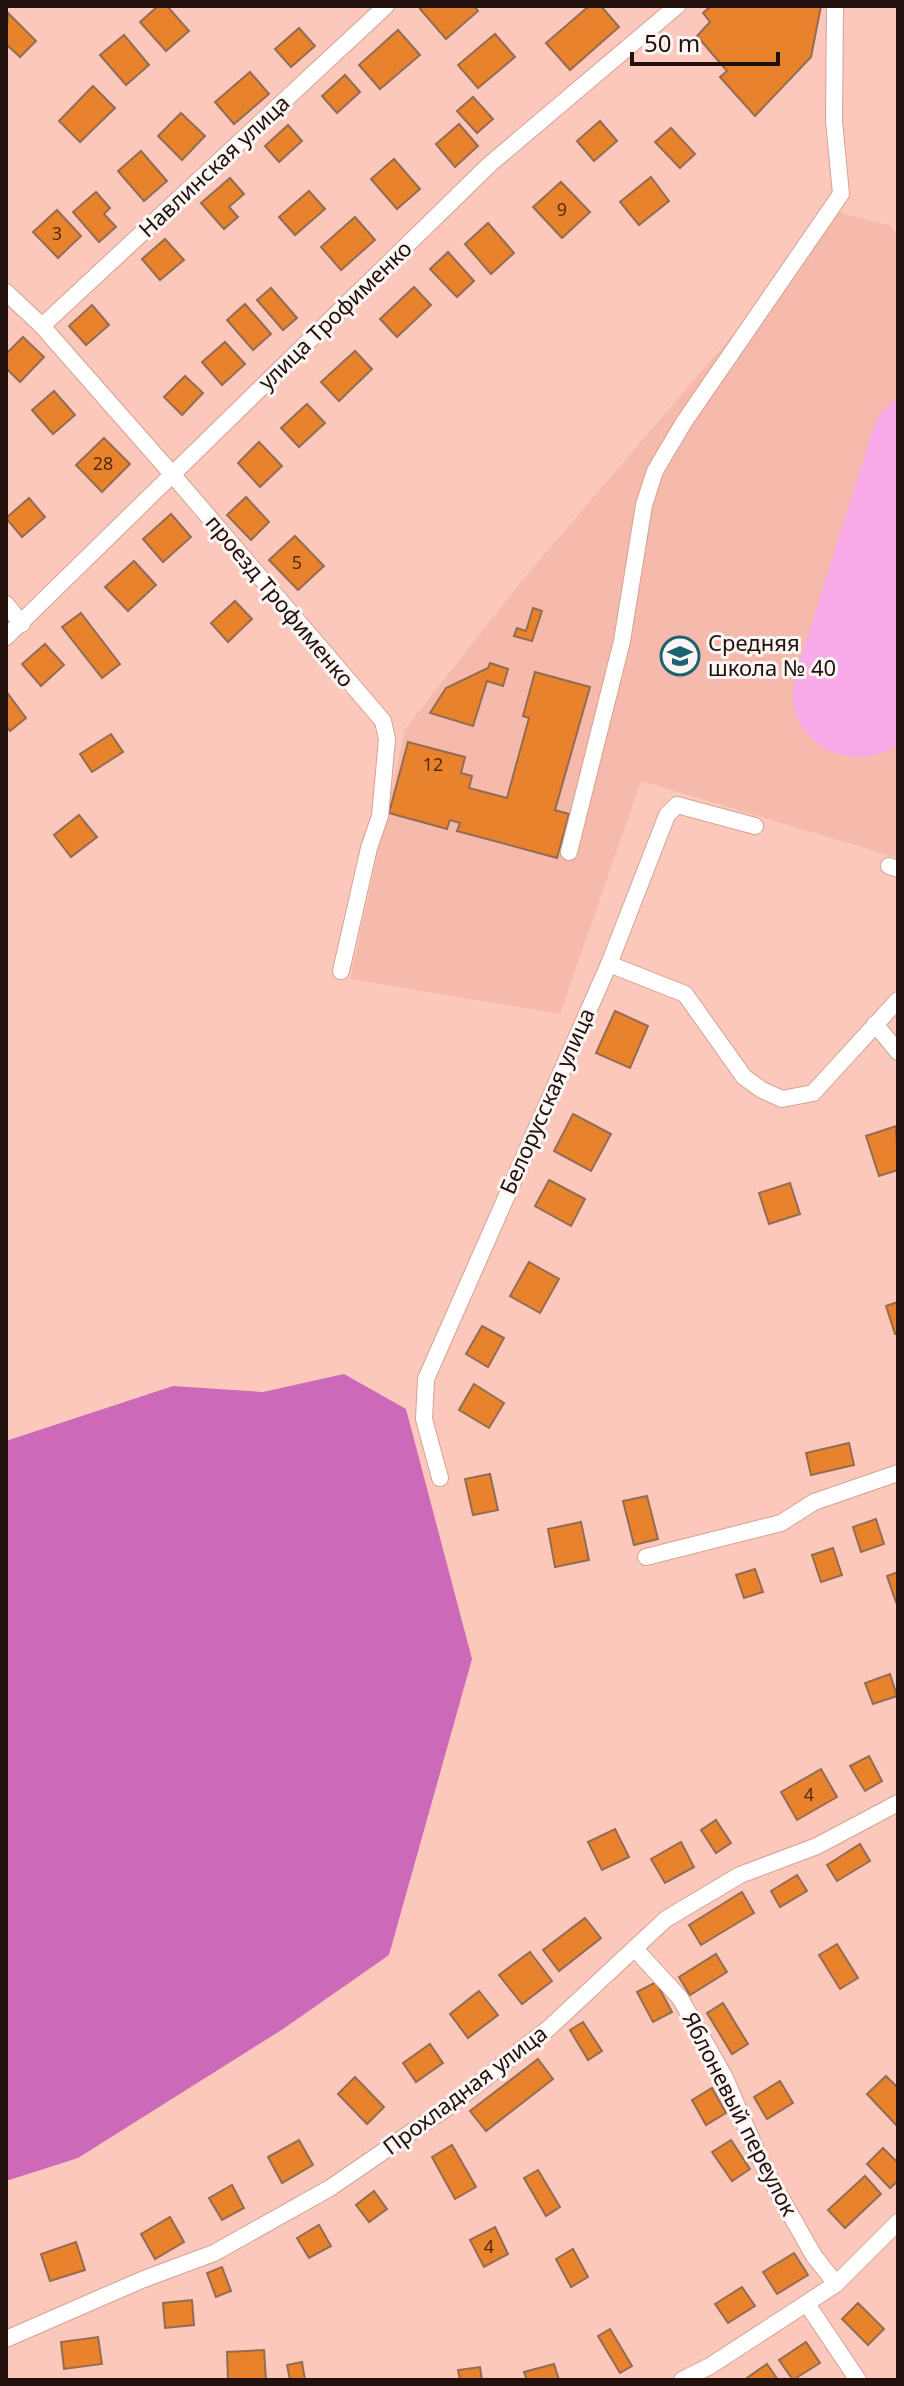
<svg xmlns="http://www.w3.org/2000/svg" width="904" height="2386" viewBox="0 0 904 2386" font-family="'Noto Sans',sans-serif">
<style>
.built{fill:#f5baab}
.green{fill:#f9aae8}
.forest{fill:#cc69b9}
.building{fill:#e9822c;stroke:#936c52;stroke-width:2}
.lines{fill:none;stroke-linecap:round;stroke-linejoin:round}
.minor-casing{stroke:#d4a295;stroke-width:18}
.minor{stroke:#fff;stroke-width:16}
.labels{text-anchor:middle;stroke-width:6;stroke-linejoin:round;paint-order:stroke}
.number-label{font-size:18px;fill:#532c13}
.street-label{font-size:22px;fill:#21100b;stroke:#fbf6f4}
.poi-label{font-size:22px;fill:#21100b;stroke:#fbf6f4;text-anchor:start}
</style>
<rect width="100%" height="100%" fill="#fcc8bb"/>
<polygon class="built" points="838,212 891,226 898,236 898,858 641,781 560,1014 350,979 405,729 520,583"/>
<path class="green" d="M898,397V745C859,772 799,751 793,701C792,693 794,684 795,676L875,423L880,414Z"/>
<polygon class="forest" points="344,1374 406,1409 472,1659 389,1955 283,2029 78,2158 6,2181 6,1441 173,1386 263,1392"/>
<g class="building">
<polygon points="158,6 167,6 189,31 166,51 140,22"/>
<polygon points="424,6 474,6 478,11 446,39 420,9"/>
<polygon points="589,6 601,6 619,27 570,70 546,43"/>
<polygon points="711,6 821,6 811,57 755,116 720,77 727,71 697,36 710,22 703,13"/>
<polygon points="8,13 36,41 20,57 6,44"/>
<polygon points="299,28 315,46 291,67 275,49"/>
<polygon points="398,30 420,55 380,89 359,65"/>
<polygon points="495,34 515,57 478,88 458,65"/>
<polygon points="124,35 149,65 126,85 100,55"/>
<polygon points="250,72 269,94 234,124 215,102"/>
<polygon points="345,75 360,92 337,113 322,96"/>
<polygon points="93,86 115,108 80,142 59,121"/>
<polygon points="473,97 493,119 477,133 457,111"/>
<polygon points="181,113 205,136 182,160 158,136"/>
<polygon points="600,121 617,141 594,161 577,141"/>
<polygon points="459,124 478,146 455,167 436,144"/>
<polygon points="288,125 302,141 279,162 265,146"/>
<polygon points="671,128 695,154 680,168 655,142"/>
<polygon points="141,151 167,181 144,201 118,171"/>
<polygon points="394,159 420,189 397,209 371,179"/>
<polygon points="651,177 669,201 639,225 620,202"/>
<polygon points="230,178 244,194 229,207 238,217 224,229 201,203"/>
<polygon points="561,182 590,212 562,238 533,207"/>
<polygon points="309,191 325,209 295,235 279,217"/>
<polygon points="96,192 110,208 104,214 116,227 99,242 73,212"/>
<polygon points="57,210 81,236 58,258 33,232"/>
<polygon points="355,217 375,240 341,270 321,247"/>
<polygon points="488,223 514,253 491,274 465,244"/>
<polygon points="165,239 184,260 160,280 142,259"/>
<polygon points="448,252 474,281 457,297 430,269"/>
<polygon points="414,287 431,305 397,337 380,319"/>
<polygon points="271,288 297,318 283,330 257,300"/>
<polygon points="245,304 271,334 253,350 227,320"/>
<polygon points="92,305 109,325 86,345 69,326"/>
<polygon points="23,337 44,357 20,382 6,368 6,354"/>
<polygon points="225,342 245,364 222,385 202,362"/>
<polygon points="355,351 372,369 339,401 321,382"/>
<polygon points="185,376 203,393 182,415 164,397"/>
<polygon points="54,391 75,415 53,434 32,410"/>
<polygon points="307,404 325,423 299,447 281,428"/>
<polygon points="104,438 130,464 102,492 76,465"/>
<polygon points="259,442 282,466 260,487 238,463"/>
<polygon points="246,497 269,522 251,540 227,515"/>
<polygon points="29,498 45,517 22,537 6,518"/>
<polygon points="171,514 191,537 163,562 143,539"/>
<polygon points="295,536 324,566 298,590 269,560"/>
<polygon points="134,561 156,585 128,611 105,587"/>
<polygon points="235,601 252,619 228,642 211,623"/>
<polygon points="533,608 542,611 532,641 514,636 517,628 526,631"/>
<polygon points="81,613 120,664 102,678 62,627"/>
<polygon points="45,644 64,665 41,686 22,664"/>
<polygon points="490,663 508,669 503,686 487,681 473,726 430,713 446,688 488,668"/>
<polygon points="535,672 590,687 555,810 569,814 557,858 457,831 460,823 450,820 447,829 389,813 408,742 465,757 461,773 472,776 469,788 507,798 529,718 523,716"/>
<polygon points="6,691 26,718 10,731 6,725"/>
<polygon points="111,734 123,752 92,772 80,754"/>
<polygon points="79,815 97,837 71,857 54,835"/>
<polygon points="615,1011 648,1026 630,1068 596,1053"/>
<polygon points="573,1114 611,1134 591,1171 554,1151"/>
<polygon points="896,1126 898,1170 879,1176 866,1136"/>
<polygon points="549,1180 585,1199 571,1226 535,1206"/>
<polygon points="790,1183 800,1214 769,1224 759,1193"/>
<polygon points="529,1262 559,1279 540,1313 510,1296"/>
<polygon points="898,1302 898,1333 895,1334 886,1306"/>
<polygon points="482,1326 504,1338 488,1367 466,1354"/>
<polygon points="474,1384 504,1403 489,1428 459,1410"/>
<polygon points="849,1443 854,1465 811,1475 806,1453"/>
<polygon points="490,1474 498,1510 473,1515 465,1479"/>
<polygon points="647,1496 658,1539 634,1545 623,1501"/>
<polygon points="876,1519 884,1544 861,1552 853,1527"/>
<polygon points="581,1522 589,1560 555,1567 548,1529"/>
<polygon points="833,1548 842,1575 821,1582 812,1555"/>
<polygon points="755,1569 763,1592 744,1598 736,1575"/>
<polygon points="898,1572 898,1601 896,1602 887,1576"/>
<polygon points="890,1674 897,1696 873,1704 865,1683"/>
<polygon points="869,1756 882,1781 865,1791 850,1766"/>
<polygon points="821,1769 837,1797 797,1820 781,1792"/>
<polygon points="716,1820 731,1843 716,1853 701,1830"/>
<polygon points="615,1829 629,1857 602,1870 588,1842"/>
<polygon points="681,1842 694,1867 665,1883 651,1859"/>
<polygon points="860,1844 870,1861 837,1881 827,1865"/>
<polygon points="797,1875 807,1891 780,1907 771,1891"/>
<polygon points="742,1892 754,1913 701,1945 689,1925"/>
<polygon points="585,1918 601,1938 559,1971 543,1950"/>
<polygon points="837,1944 858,1978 840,1989 819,1955"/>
<polygon points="530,1952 552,1981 522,2004 499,1975"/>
<polygon points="716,1954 727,1972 690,1995 679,1977"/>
<polygon points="656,1982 672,2012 653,2022 637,1992"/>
<polygon points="479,1991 498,2015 468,2038 450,2014"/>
<polygon points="723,2003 748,2044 732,2054 707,2013"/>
<polygon points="583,2022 602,2051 588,2060 570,2030"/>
<polygon points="430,2044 443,2063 416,2082 403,2063"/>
<polygon points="538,2059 553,2079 486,2131 470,2111"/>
<polygon points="886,2076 898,2088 898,2127 867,2094"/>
<polygon points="355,2077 384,2107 367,2124 338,2094"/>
<polygon points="780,2081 793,2103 767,2119 754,2097"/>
<polygon points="712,2088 726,2113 706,2125 692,2100"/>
<polygon points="299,2140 313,2165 282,2183 268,2157"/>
<polygon points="731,2140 750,2169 732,2181 712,2152"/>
<polygon points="452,2145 476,2187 455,2199 432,2157"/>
<polygon points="883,2148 898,2163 898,2181 890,2188 867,2164"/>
<polygon points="538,2170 560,2207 546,2216 524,2178"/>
<polygon points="865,2176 881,2194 845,2228 828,2210"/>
<polygon points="232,2185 244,2208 222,2220 209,2198"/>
<polygon points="374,2191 387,2209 369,2222 356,2205"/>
<polygon points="170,2217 184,2242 155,2259 141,2234"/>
<polygon points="319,2225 331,2246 309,2258 297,2238"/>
<polygon points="495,2227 508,2254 484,2267 470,2240"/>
<polygon points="76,2242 85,2270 50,2281 41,2254"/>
<polygon points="573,2249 588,2277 571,2287 556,2259"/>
<polygon points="794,2253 808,2275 777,2294 763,2272"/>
<polygon points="222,2267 231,2291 216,2297 207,2273"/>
<polygon points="742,2287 755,2306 728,2323 715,2304"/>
<polygon points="192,2300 194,2325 165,2328 163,2303"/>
<polygon points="858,2303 884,2329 868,2345 842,2319"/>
<polygon points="610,2329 632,2366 620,2373 598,2336"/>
<polygon points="98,2337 102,2364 64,2369 61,2342"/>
<polygon points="806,2342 820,2363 793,2380 779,2360"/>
<polygon points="264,2350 266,2380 228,2380 227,2352"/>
<polygon points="302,2362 305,2380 290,2380 287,2365"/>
<polygon points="554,2364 559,2380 527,2380 524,2372"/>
<polygon points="767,2364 778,2380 744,2380"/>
<polygon points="480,2367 482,2380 460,2380 458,2370"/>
</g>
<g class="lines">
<g class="minor-casing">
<g id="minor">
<polyline points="6,292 42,326 172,474 383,721 387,739 380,816 369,848 341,971"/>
<polyline points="42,326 386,6"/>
<polyline points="6,604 22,624"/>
<polyline points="6,637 490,164 677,6"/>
<polyline points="569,852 622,641 644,505 655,471 684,422 841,194 834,121 835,6"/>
<polyline points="889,866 898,869"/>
<polyline points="609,964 685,994 744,1077 762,1090 782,1099 813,1093 898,1000"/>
<polyline points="875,1024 898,1052"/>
<polyline points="440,1478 424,1419 426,1379 609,964 667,815 677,805 755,826"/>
<polyline points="646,1557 781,1523 814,1502 898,1473"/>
<polyline points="636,1950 680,1998 725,2078 763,2166 814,2256 836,2284"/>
<polyline points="807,2304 858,2380"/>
<polyline points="6,2339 144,2279 214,2253 330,2188 451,2105 549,2028 666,1919 740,1875 817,1846 898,1803"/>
<polyline points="682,2380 710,2366 836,2284 898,2222"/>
</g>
</g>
<use href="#minor" class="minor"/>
</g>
<defs>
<g id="school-ring" transform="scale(2)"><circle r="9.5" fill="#fbf6f4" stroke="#1c6372" stroke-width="1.5"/><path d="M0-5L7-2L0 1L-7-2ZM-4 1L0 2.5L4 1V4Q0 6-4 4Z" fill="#1c6372"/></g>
</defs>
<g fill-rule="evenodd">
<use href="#school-ring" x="680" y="656"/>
</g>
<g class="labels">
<g class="number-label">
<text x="562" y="216">9</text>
<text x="57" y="240">3</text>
<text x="103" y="470">28</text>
<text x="297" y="569">5</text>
<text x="433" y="771">12</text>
<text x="809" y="1801">4</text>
<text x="489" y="2253">4</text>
</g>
<g class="street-label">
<text transform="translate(214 166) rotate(-43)" y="8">Навлинская улица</text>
<text transform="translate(335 315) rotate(-44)" y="8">улица Трофименко</text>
<text transform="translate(280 601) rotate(50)" y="8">проезд Трофименко</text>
<text transform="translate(547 1101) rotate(-66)" y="8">Белорусская улица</text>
<text transform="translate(465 2090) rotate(-37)" y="8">Прохладная улица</text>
<text transform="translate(740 2114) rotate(63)" y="8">Яблоневый переулок</text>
</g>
<g class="poi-label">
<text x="708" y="651">Средняя<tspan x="708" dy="25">школа № 40</tspan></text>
</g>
</g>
<rect width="904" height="2386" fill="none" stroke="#21100b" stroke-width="16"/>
<path d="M632 52v12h146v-12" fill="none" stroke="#21100b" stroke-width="4"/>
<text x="644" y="52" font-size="24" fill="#21100b" stroke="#fbf6f4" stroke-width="6" paint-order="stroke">50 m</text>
</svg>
